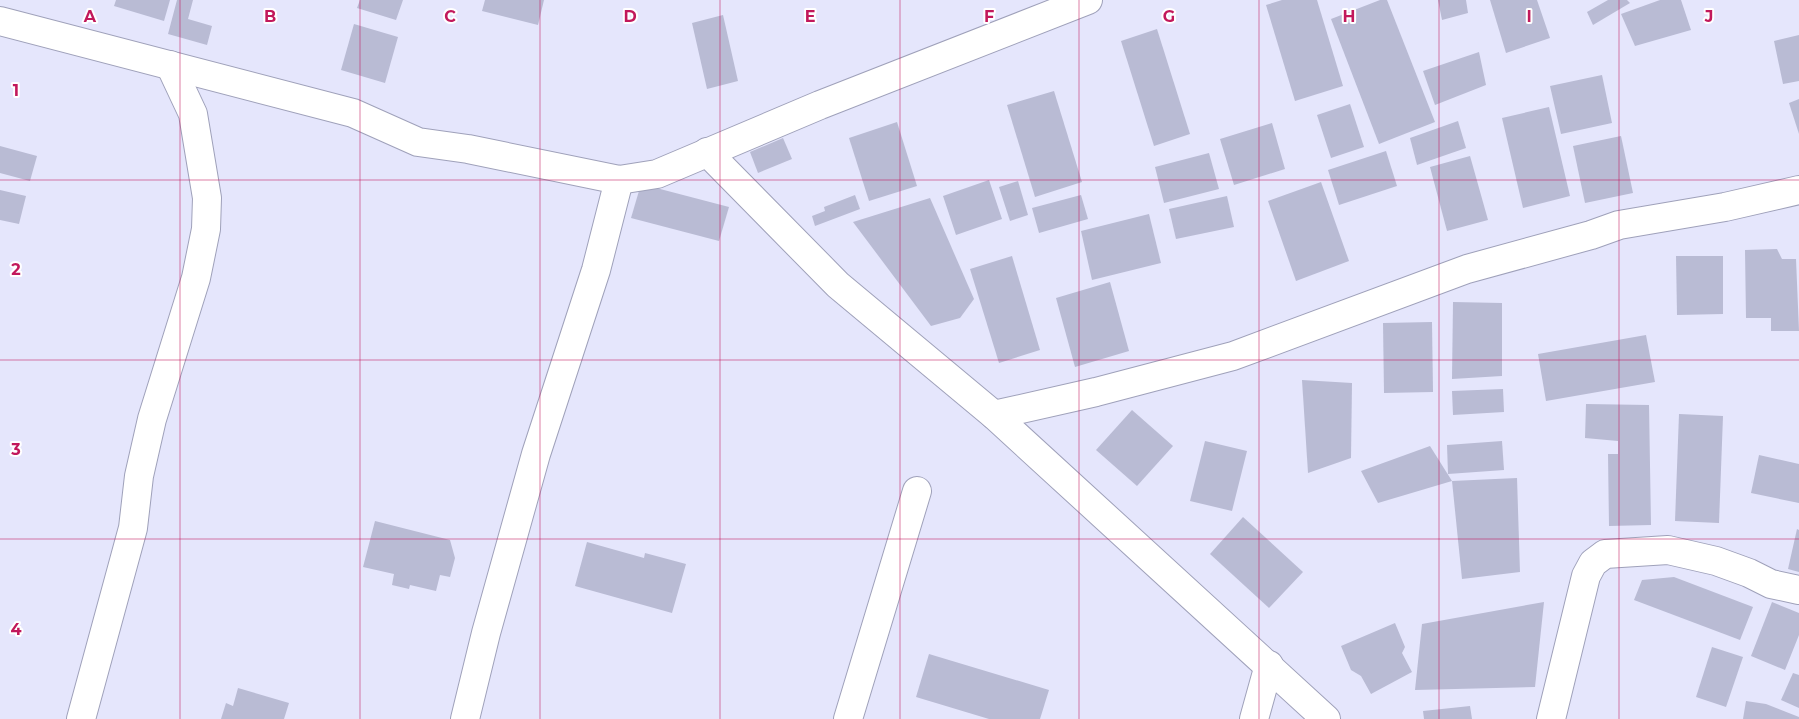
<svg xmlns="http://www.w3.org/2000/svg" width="1799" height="719" viewBox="0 0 1799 719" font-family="Montserrat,sans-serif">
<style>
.building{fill:#b9bbd4}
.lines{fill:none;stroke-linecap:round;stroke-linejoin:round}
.street-casing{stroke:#9fa1ba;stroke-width:30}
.street{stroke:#fff;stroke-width:28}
.grid{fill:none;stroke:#c2185b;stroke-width:1;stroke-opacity:0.55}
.grid-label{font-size:16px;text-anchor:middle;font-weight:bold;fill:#c2185b;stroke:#fff;stroke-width:4;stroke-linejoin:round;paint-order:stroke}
</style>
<rect width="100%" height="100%" fill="#e5e6fc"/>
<g class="building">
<polygon points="116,0 170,0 164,21 114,6"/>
<polygon points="177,0 193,0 188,19 212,26 207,45 168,34"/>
<polygon points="360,0 403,0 396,20 357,8"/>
<polygon points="485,0 544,0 538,25 482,11"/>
<polygon points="1282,0 1317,0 1343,86 1295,101 1266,5"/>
<polygon points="1380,0 1387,0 1435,122 1379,144 1331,19"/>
<polygon points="1438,0 1466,0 1468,13 1442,20"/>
<polygon points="1490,0 1537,0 1550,38 1506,53"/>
<polygon points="1608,0 1627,0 1630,3 1593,25 1587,12"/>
<polygon points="1660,0 1681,0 1691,30 1635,46 1621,14"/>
<polygon points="723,15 738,81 707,89 692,23"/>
<polygon points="354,24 398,37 385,83 341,70"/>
<polygon points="1157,29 1190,134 1154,146 1121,41"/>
<polygon points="1799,35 1799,81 1783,84 1774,41"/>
<polygon points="1479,52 1486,85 1435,105 1423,71"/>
<polygon points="1602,75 1612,123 1561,134 1550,86"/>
<polygon points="1054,91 1082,182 1035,197 1007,105"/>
<polygon points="1799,99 1799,134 1789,103"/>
<polygon points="1350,104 1364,147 1331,158 1317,115"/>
<polygon points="1549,107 1570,196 1523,208 1502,118"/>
<polygon points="1458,121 1466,148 1417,165 1410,138"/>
<polygon points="897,122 917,186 869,201 849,138"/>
<polygon points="1272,123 1285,169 1234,185 1220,139"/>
<polygon points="1621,136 1633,193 1585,203 1573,146"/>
<polygon points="783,138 792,159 758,173 750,152"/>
<polygon points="0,146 37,156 30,181 0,173"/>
<polygon points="1386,151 1397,186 1339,205 1328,170"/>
<polygon points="1209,153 1219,189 1164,203 1155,167"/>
<polygon points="1470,156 1488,220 1447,231 1430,167"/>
<polygon points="989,180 1002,219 956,235 943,196"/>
<polygon points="1018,181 1028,215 1010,221 999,187"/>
<polygon points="1321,182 1349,261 1296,281 1268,201"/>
<polygon points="641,184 729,207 719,241 631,218"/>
<polygon points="0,190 26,196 19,224 0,220"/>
<polygon points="855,195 860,209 815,226 812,216 825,211 824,207"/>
<polygon points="1081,195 1088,219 1039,233 1032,208"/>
<polygon points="1227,196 1234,227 1176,239 1169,209"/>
<polygon points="930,198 974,299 960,318 931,326 853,222"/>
<polygon points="1149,214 1161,263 1092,280 1081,231"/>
<polygon points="1777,249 1782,259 1796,259 1799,331 1771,331 1771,318 1746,318 1745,250"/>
<polygon points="1012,256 1040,350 999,363 970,269"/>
<polygon points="1676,256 1723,256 1723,314 1677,315"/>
<polygon points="1110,282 1129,351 1075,367 1056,298"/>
<polygon points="1453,302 1502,303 1502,376 1452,379"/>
<polygon points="1432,322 1433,392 1384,393 1383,323"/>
<polygon points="1646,335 1655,382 1546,401 1538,354"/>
<polygon points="1302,380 1352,383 1351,458 1308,473"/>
<polygon points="1503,389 1504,412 1453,415 1452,391"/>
<polygon points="1586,404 1649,405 1651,525 1609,526 1608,454 1618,454 1618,441 1585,438"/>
<polygon points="1132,410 1173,446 1137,486 1096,450"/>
<polygon points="1679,414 1723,416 1719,523 1675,521"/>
<polygon points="1205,441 1247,451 1232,511 1190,501"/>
<polygon points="1502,441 1504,470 1448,474 1447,445"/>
<polygon points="1430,446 1452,481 1378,503 1361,471"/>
<polygon points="1759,455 1799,464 1799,503 1751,493"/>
<polygon points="1517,478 1520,572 1462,579 1452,481"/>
<polygon points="1243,517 1303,572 1269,608 1210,554"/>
<polygon points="375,521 450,540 455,558 450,577 440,575 436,591 410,585 409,589 392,585 394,574 363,567"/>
<polygon points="1797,529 1799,530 1799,572 1788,569"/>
<polygon points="587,542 644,558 645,553 686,564 672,613 575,586"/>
<polygon points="1674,577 1753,607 1740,640 1634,600 1642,580"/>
<polygon points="1544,602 1535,687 1415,690 1422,624"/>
<polygon points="1772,602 1799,613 1799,635 1785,670 1751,656"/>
<polygon points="1395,623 1405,647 1402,653 1412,672 1371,694 1361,676 1351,670 1341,646"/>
<polygon points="1712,647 1743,657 1726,707 1696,697"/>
<polygon points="929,654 1049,690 1040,719 989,719 916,697"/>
<polygon points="1793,673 1799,675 1799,708 1781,700"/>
<polygon points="238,688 289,703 284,719 221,719 226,703 233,706"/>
<polygon points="1746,701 1766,704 1799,717 1799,719 1743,719"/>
<polygon points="1470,706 1472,719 1424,719 1423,711"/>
</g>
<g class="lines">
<g class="street-casing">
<g id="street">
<polyline points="0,21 353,113 418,142 468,149 619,180 657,174 820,105 1088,0"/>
<polyline points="707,152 838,285 994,415 1326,719"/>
<polyline points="994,415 1096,392 1233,356 1467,269 1591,235 1619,225 1725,207 1799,190"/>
<polyline points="81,719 133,528 139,476 152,419 196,278 206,229 207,198 193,114 170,65"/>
<polyline points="465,719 486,633 536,454 596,270 619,180"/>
<polyline points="848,719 917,491"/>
<polyline points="1254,719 1269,665"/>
<polyline points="1551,719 1586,576 1593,563 1605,554 1668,550 1716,561 1749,573 1771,584 1799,590"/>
</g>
</g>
<use href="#street" class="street"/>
</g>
<path class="grid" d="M180,0V719M360,0V719M540,0V719M720,0V719M900,0V719M1079,0V719M1259,0V719M1439,0V719M1619,0V719M0,180H1799M0,360H1799M0,539H1799"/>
<g class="grid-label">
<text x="90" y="22">A</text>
<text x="270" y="22">B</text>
<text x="450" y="22">C</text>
<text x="630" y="22">D</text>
<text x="810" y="22">E</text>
<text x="989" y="22">F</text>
<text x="1169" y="22">G</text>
<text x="1349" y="22">H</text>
<text x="1529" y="22">I</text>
<text x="1709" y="22">J</text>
<text x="16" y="96">1</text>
<text x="16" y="275">2</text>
<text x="16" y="455">3</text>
<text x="16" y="635">4</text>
</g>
</svg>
